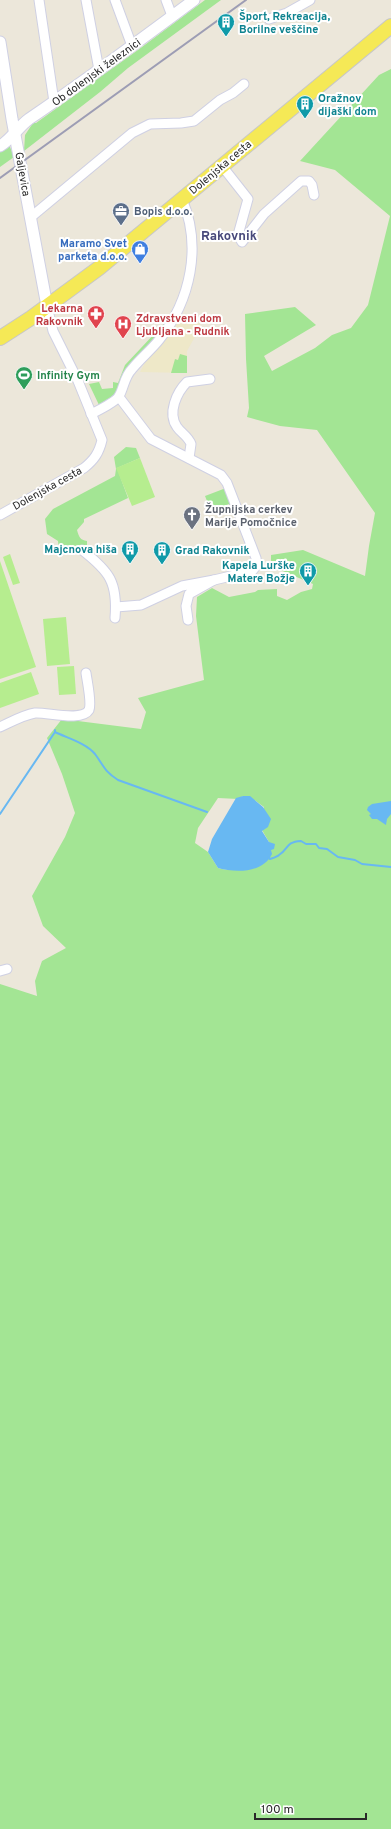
<svg xmlns="http://www.w3.org/2000/svg" width="391" height="1829" viewBox="0 0 391 1829" font-family="Overpass,sans-serif">
<style>
.education{fill:#eee8c8}
.green{fill:#a3e594;fill-rule:evenodd}
.pitch{fill:#b6ed8f}
.water{fill:#68b8f2}
.lines{fill:none;stroke-linecap:round;stroke-linejoin:round}
.stream{stroke:#68b8f2;stroke-width:2}
.minor-casing{stroke:#cfd0e3;stroke-width:11}
.tertiary-casing{stroke:#cfd0e3;stroke-width:13}
.primary-casing{stroke:#c7c7c7;stroke-width:16}
.minor{stroke:#fff;stroke-width:9}
.tertiary{stroke:#fff;stroke-width:11}
.primary{stroke:#f5e956;stroke-width:14}
.rail{stroke:#9d9db4;stroke-width:2}
.labels{text-anchor:middle;stroke-width:4;stroke-linejoin:round;paint-order:stroke}
.culture-label{font-size:11px;font-weight:bold;fill:#0d838f;stroke:#fff;text-anchor:start}
.street-label{font-size:11px;fill:#292929;stroke:#fff}
.service-label{font-size:11px;font-weight:bold;fill:#4e5e75;stroke:#fff;text-anchor:start}
.shop-label{font-size:11px;font-weight:bold;fill:#366cbe;stroke:#fff;text-anchor:end}
.health-label{font-size:11px;font-weight:bold;fill:#be3a42;stroke:#fff;text-anchor:end}
.leisure-label{font-size:11px;font-weight:bold;fill:#27864d;stroke:#fff;text-anchor:start}
.worship-label{font-size:11px;font-weight:bold;fill:#5b616d;stroke:#fff;text-anchor:start}
.quarter-label{font-size:13px;font-weight:bold;fill:#48497b;stroke:#fff}
</style>
<rect width="100%" height="100%" fill="#ece7da"/>
<polygon class="education" points="175,323 200,323 201,326 187,351 187,373 140,372 146,361"/>
<g class="green">
<polygon points="205,0 221,0 128,68 100,92 24,151 25,135 33,123 36,123 138,50"/>
<path d="M391,69V1829H0V984L37,996L35,981L42,961L66,948L43,926L32,896L65,837L75,813L62,774L47,738L62,719L141,729L146,712L138,698L204,680L196,616L197,597L212,588L229,597L255,592L258,590L277,589V596L287,600L301,592L312,589L313,584L271,566V555L303,550L365,576L369,546L375,513L317,430L280,426L247,417L249,408L246,359L245,314L295,307L316,325L264,356L272,371L315,348L332,335L351,328L368,305L390,216L335,170L300,161L379,75ZM243,796L253,799L264,807L262,830L269,842L271,850C257,864 257,870 237,870C230,870 225,870 218,868L208,852L195,843L198,828L218,798L238,799Z"/>
<polygon points="5,147 10,147 14,157 0,167 0,151"/>
<polygon points="172,315 114,395 99,405 89,384 99,382 102,389 113,388 113,382 118,383 125,365"/>
<polygon points="180,354 187,356 187,373 171,373 175,359 178,360"/>
<path d="M126,447L136,448L140,458L117,468L128,498L84,519V522L77,530C79,537 80,540 87,541V545L76,549L59,551L58,541L47,534L45,519L53,509L115,476L116,469L114,457Z"/>
<polygon points="226,488 232,509 229,504 211,511 205,496"/>
</g>
<g class="pitch">
<polygon points="140,458 155,497 132,506 116,468"/>
<polygon points="10,554 20,583 13,585 3,557"/>
<polygon points="0,561 36,667 0,679"/>
<polygon points="66,617 70,664 47,666 43,619"/>
<polygon points="74,666 76,694 59,695 57,667"/>
<polygon points="31,672 39,694 0,708 0,683"/>
</g>
<g class="water">
<path d="M243,796H250L263,807L271,819L268,827L262,831L269,842L275,844L274,849L271,850L272,854C263,873 236,873 218,868L208,852L212,839L236,798Z"/>
<polygon points="391,801 391,814 387,819 386,825 377,819 372,819 369,815 371,814 367,810 368,807 372,804"/>
</g>
<g class="lines">
<g class="stream">
<path d="M55,730V732C67,738 86,743 95,754C104,766 104,771 118,780L207,812"/>
<polyline points="0,814 55,732"/>
<path d="M268,857L270,859C273,858 277,857 279,855C289,849 285,842 301,841L306,844H316L319,848L327,849L338,857L355,860L362,864L391,867"/>
</g>
<g class="minor-casing">
<g id="minor">
<polyline points="39,0 54,102"/>
<polyline points="86,0 99,70"/>
<polyline points="115,0 132,46"/>
<polyline points="166,0 172,16"/>
<polyline points="269,19 287,13 310,0"/>
<polyline points="222,166 248,199 238,235 242,242 264,214 301,181 309,181 312,185 314,195"/>
<polyline points="31,217 132,133 150,124 181,123 194,121 220,100 233,93 244,84"/>
<polyline points="119,397 151,439 221,475 227,483 256,558 257,565 252,571 214,580"/>
<path d="M91,414C97,411 116,402 119,396C124,388 124,377 132,369C140,359 151,350 159,340C191,300 202,246 182,199"/>
<path d="M189,458L191,444C188,436 181,433 177,427C167,413 177,392 187,382L210,379"/>
<path d="M0,515L84,468C94,460 99,453 102,440L78,381L53,331L47,306"/>
<path d="M82,550C109,571 118,582 115,618"/>
<polyline points="116,607 141,605 182,586 214,580 189,594 186,606 188,620"/>
<path d="M0,727C11,722 23,715 35,713C47,712 82,722 89,710C92,703 87,681 86,673"/>
<polyline points="0,971 7,969"/>
</g>
</g>
<g class="tertiary-casing">
<g id="tertiary">
<polyline points="0,42 12,119 47,306"/>
<path d="M0,146C12,139 18,127 29,119C85,81 139,41 194,0"/>
</g>
</g>
<g class="primary-casing">
<polyline id="primary" points="0,338 31,318 99,268 391,26"/>
</g>
<use href="#minor" class="minor"/>
<use href="#tertiary" class="tertiary"/>
<use href="#primary" class="primary"/>
<polyline class="rail" points="0,178 246,0"/>
</g>
<defs>
<g id="building-pin" transform="scale(0.9)"><path d="M0 17L-7.5 6A9.5 9.5 0 1 1 7.5 6Z" fill="#0f9aa8" stroke="#fff"/><path d="M-4-6H4V6H1V3H-1V6H-4ZM-2.5-4.3h1.7v1.8h-1.7ZM.8-4.3h1.7v1.8H.8ZM-2.5-1h1.7V.8h-1.7ZM.8-1h1.7V.8H.8Z" fill="#fff"/></g>
<g id="office-pin" transform="scale(0.9)"><path d="M0 17L-7.5 6A9.5 9.5 0 1 1 7.5 6Z" fill="#5c6f8a" stroke="#fff"/><path d="M-6-3h4V-5.5h4V-3h4V5H-6ZM-1-4.5V-3h2v-1.5ZM-6 0V1H6V0Z" fill="#fff"/></g>
<g id="shop-pin" transform="scale(0.9)"><path d="M0 17L-7.5 6A9.5 9.5 0 1 1 7.5 6Z" fill="#3f7fe0" stroke="#fff"/><path d="M-5-2.5h2.3a2.7 3.5 0 0 1 5.4 0H5L5.5 6h-11ZM-1.5-2.5h3a1.5 2.3 0 0 0-3 0Z" fill="#fff"/></g>
<g id="pharmacy-pin" transform="scale(0.9)"><path d="M0 17L-7.5 6A9.5 9.5 0 1 1 7.5 6Z" fill="#e0444e" stroke="#fff"/><path d="M-2-6h4v4h4v4h-4v4h-4v-4h-4v-4h4Z" fill="#fff"/></g>
<g id="hospital-pin" transform="scale(0.9)"><path d="M0 17L-7.5 6A9.5 9.5 0 1 1 7.5 6Z" fill="#e0444e" stroke="#fff"/><path d="M-5-5h3v3.5h4V-5h3V5h-3V1.5h-4V5h-3Z" fill="#fff"/></g>
<g id="stadium-pin" transform="scale(0.9)"><path d="M0 17L-7.5 6A9.5 9.5 0 1 1 7.5 6Z" fill="#2e9e5b" stroke="#fff"/><path d="M0-5a6.5 5 0 1 0 0 10a6.5 5 0 1 0 0-10ZM-3.5-1.8h7v3.6h-7Z" fill="#fff"/></g>
<g id="church-pin" transform="scale(0.9)"><path d="M0 17L-7.5 6A9.5 9.5 0 1 1 7.5 6Z" fill="#6b7280" stroke="#fff"/><path d="M-1.2-6h2.4v3.5h3.3v2.4h-3.3V6h-2.4V-.1h-3.3v-2.4h3.3Z" fill="#fff"/></g>
</defs>
<g fill-rule="evenodd">
<use href="#building-pin" x="226" y="22"/>
<use href="#building-pin" x="305" y="104"/>
<use href="#office-pin" x="121" y="211"/>
<use href="#shop-pin" x="140" y="249"/>
<use href="#pharmacy-pin" x="96" y="314"/>
<use href="#hospital-pin" x="123" y="324"/>
<use href="#stadium-pin" x="24" y="375"/>
<use href="#church-pin" x="192" y="515"/>
<use href="#building-pin" x="130" y="549"/>
<use href="#building-pin" x="162" y="550"/>
<use href="#building-pin" x="308" y="571"/>
</g>
<g class="labels">
<g class="culture-label">
<text x="239" y="20">Šport, Rekreacija,<tspan x="239" dy="13">Borilne veščine</tspan></text>
<text x="318" y="102">Oražnov<tspan x="318" dy="13">dijaški dom</tspan></text>
<text x="117" y="553" text-anchor="end">Majcnova hiša</text>
<text x="175" y="554">Grad Rakovnik</text>
<text x="295" y="569" text-anchor="end">Kapela Lurške<tspan x="295" dy="13">Matere Božje</tspan></text>
</g>
<g class="street-label">
<text transform="translate(96 72) rotate(-36)" y="4">Ob dolenjski železnici</text>
<text transform="translate(220 167) rotate(-40)" y="4">Dolenjska cesta</text>
<text transform="translate(23 174) rotate(80)" y="4">Galjevica</text>
<text transform="translate(47 488) rotate(-29)" y="4">Dolenjska cesta</text>
</g>
<g class="service-label">
<text x="134" y="215">Bopis d.o.o.</text>
</g>
<g class="shop-label">
<text x="127" y="247">Maramo Svet<tspan x="127" dy="13">parketa d.o.o.</tspan></text>
</g>
<g class="health-label">
<text x="83" y="312">Lekarna<tspan x="83" dy="13">Rakovnik</tspan></text>
<text x="136" y="322" text-anchor="start">Zdravstveni dom<tspan x="136" dy="13">Ljubljana - Rudnik</tspan></text>
</g>
<g class="leisure-label">
<text x="37" y="379">Infinity Gym</text>
</g>
<g class="worship-label">
<text x="205" y="513">Župnijska cerkev<tspan x="205" dy="13">Marije Pomočnice</tspan></text>
</g>
<g class="quarter-label">
<text x="229" y="240">Rakovnik</text>
</g>
</g>
<path d="M255 1813v6h111v-6" fill="none" stroke="#292929" stroke-width="2"/>
<text x="261" y="1813" font-size="12" fill="#292929" stroke="#ffffff" stroke-width="3" paint-order="stroke">100 m</text>
</svg>
